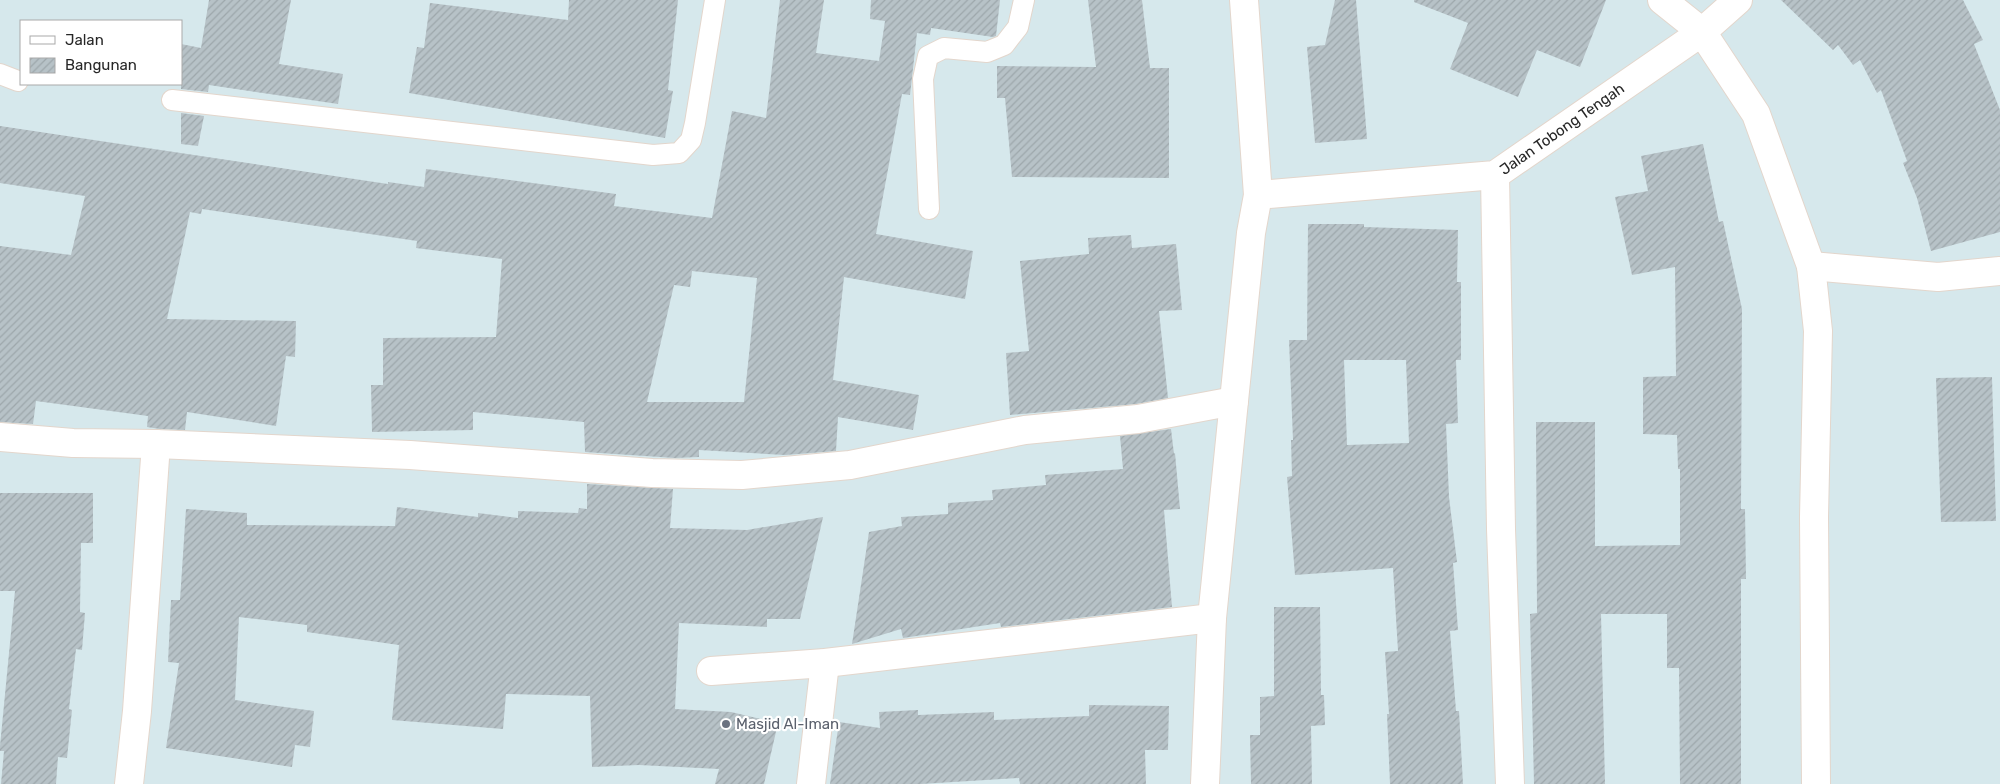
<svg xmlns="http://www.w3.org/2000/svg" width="2000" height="784" viewBox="0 0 2000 784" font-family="Rubik,sans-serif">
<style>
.building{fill:url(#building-hatch);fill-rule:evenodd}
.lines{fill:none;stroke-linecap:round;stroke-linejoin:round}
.lane-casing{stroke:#e3d6cc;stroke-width:22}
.street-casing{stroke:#e3d6cc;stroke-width:30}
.secondary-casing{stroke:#e3d6cc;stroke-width:30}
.lane{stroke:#fff;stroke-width:20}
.street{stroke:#fff;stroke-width:28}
.secondary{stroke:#fff;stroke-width:28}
.worship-dot{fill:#6b7280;stroke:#fff;stroke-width:2}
.labels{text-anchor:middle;stroke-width:4.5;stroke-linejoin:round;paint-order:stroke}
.street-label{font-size:15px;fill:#272727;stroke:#fff}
.worship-label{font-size:15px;fill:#5b616d;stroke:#fff;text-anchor:start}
</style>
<defs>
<pattern id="building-hatch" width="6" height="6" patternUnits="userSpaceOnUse" patternTransform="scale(1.25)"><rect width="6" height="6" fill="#b7c2c7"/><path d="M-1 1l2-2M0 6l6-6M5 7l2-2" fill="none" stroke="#9da7ab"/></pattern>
</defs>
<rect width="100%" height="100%" fill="#d6e8ec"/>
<g class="building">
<polygon points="209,0 291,0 279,64 343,74 338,104 209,85 208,92 181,89 181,44 201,48"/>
<polygon points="569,0 678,0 668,90 673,91 665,138 409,93 417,47 424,48 430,3 568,20"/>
<path d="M780,0H824L816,53L879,61L885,21L870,19L871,0H1000L996,36L993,37L931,28L930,35L917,33L910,95L902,94L876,234L973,251L965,299L844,277L833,380L919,395L913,430L838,417L836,451L785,455L699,450V457L675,458L585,452L584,422L473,412V430L372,432L371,385H383V338L496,337L502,259L416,248L417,241L202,209L201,214L190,212L167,319L296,321L295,357L286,356L276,426L187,412L185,430L160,429L147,427L148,416L36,401L33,424L0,422V246L71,255L85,196L0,183V126L388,184V182L424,187L426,169L616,194L614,206L712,218L732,111L766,118ZM692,271L757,278L744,402H647L674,285L690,287Z"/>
<polygon points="1088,0 1142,0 1150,68 1169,68 1169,178 1012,177 1005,98 997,98 997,66 1096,67"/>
<polygon points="1335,0 1356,0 1367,139 1315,143 1307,47 1325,45"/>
<polygon points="1414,0 1606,0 1580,67 1537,50 1518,97 1450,69 1468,23 1414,2"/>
<polygon points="1781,0 1963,0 1983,40 1974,44 2000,110 2000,232 1931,251 1917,198 1903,163 1907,161 1881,90 1877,93 1860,60 1853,65 1838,45 1833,50"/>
<polygon points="181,113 204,116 198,146 181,144"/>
<polygon points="1703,144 1719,222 1723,221 1742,309 1741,509 1745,509 1746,579 1741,579 1741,784 1680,784 1679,668 1667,668 1667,614 1601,614 1605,784 1534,784 1530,614 1537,613 1536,422 1595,422 1595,546 1680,545 1680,469 1678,469 1677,435 1643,434 1643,377 1676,376 1675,267 1632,275 1615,197 1648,191 1641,156"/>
<path d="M1308,224H1364V227L1458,230L1457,282H1461V360H1456L1458,423L1446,424L1449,497L1457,562L1453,563L1458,630L1450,631L1456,711H1459L1463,784H1390L1387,714H1389L1385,652L1398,651L1393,568L1295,575L1287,477L1292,476L1291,440H1293L1289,340H1307ZM1344,360H1406L1409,443L1347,445Z"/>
<polygon points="1131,235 1132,248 1176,244 1182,310 1159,311 1168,398 1136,404 1010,415 1006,353 1029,351 1020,261 1089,254 1088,238"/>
<polygon points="1992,377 1996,521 1941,522 1936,378"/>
<polygon points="1171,429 1174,454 1175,453 1180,509 1164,510 1172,607 1001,627 1000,623 903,638 901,629 852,644 869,532 902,526 901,517 948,514 948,503 993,500 992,490 1046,485 1045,475 1123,469 1120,436"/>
<polygon points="587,484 673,489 670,528 747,530 823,517 800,619 767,619 767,627 679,623 675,709 731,712 778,723 764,784 715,784 719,769 639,765 592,767 590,696 506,694 503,729 392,720 399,645 307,632 307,625 239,617 235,700 314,711 310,747 295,745 292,767 166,748 179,663 168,662 171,600 180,600 186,509 247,513 247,525 395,526 397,507 478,517 478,513 518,518 518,511 578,513 579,508 587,509"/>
<polygon points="0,493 93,493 93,543 81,543 80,612 85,613 82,650 76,649 69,709 72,710 67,758 58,757 56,784 1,784 4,751 0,751 0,746 15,591 0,591"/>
<polygon points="1274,607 1320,607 1321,695 1324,695 1325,725 1311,726 1312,784 1251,784 1250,735 1260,735 1260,697 1274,696"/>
<polygon points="1089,705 1169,706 1168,750 1145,750 1146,784 1020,784 1019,778 921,784 830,784 839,722 880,728 879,712 918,710 918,715 994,712 994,720 1089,716"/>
</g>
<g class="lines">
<g class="lane-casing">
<g id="lane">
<polyline points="0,74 18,81"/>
<polyline points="172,100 653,155 679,153 691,140 695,123 715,0"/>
<polyline points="929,209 923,79 928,56 944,48 987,52 1004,45 1018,27 1024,0"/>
</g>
</g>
<g class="street-casing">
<g id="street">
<polyline points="1662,0 1702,32 1756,114 1811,266 1818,331 1814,517 1816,784"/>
<polyline points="1495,175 1501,529 1510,784"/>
<polyline points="1258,195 1495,175 1702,32 1738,0"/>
<polyline points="1811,266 1938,277 2000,271"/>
<polyline points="0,437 73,443 156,444 410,455 652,473 742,475 850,465 1025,430 1138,419 1234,401"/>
<polyline points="711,671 825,663 1212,618"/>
<polyline points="129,784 137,711 156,444"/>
<polyline points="811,784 825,663"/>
</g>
</g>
<g class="secondary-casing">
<polyline id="secondary" points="1205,784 1212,618 1251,233 1258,195 1244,0"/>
</g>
<use href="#lane" class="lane"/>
<use href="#street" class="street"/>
<use href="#secondary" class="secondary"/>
</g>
<circle class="worship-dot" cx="726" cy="724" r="5"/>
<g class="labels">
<g class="street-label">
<text transform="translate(1562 129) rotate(-35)" y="5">Jalan Tobong Tengah</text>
</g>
<g class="worship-label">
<text x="736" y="729">Masjid Al-Iman</text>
</g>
</g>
<rect x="20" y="20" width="162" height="65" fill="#ffffff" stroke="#a9a9a9"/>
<rect x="30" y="36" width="25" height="8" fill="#ffffff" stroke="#a9a9a9"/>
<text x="65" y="45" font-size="15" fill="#272727">Jalan</text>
<rect x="30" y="58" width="25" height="15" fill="url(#building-hatch)" stroke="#a9a9a9"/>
<text x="65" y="70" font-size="15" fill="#272727">Bangunan</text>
</svg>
